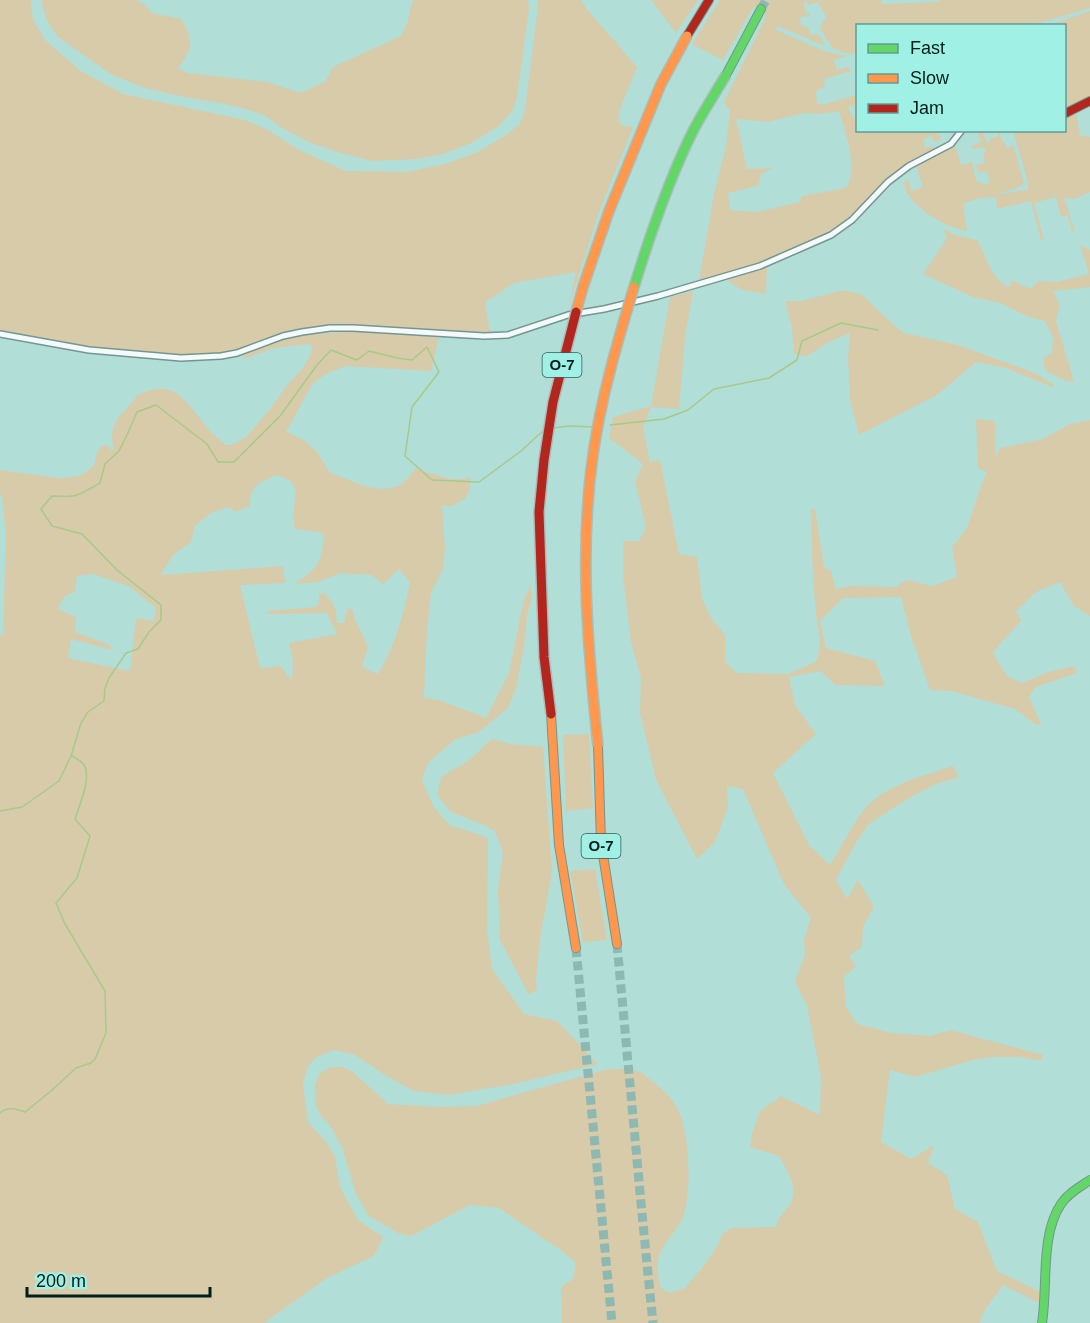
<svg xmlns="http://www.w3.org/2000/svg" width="1090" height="1323" viewBox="0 0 1090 1323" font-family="Arial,sans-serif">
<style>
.green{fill:#d7cbaa;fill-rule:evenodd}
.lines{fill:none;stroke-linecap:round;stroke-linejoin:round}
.stream{stroke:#a7ca88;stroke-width:1.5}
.highway-tunnel{stroke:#8eb8b2;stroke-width:9;stroke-dasharray:9 4.5;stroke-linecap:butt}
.street-casing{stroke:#739692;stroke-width:8}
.fast-casing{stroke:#739692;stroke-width:10}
.slow-casing{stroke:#739692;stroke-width:10}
.jam-casing{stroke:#739692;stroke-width:10}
.street{stroke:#f3faf9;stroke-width:5}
.fast{stroke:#63d668;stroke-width:8}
.slow{stroke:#ff974d;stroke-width:8}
.jam{stroke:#b3261e;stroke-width:8}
.fast-bridge-casing{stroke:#a7bebb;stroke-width:12;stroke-linecap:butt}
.slow-bridge-casing{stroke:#a7bebb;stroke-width:12;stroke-linecap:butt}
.jam-bridge-casing{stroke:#a7bebb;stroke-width:12;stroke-linecap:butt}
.fast-bridge{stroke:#63d668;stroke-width:9}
.slow-bridge{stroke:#ff974d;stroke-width:9}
.jam-bridge{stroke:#b3261e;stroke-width:9}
.labels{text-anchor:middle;stroke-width:5;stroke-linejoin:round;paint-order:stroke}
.shield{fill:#a0f0e5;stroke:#305e58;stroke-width:1.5}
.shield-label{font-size:15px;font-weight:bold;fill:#001f1b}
</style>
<rect width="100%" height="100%" fill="#b2ded8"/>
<g class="green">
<polygon points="0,0 31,0 33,20 46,41 81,71 123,94 245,120 268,130 297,149 346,171 407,172 445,164 476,153 506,135 520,124 525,109 538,7 537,0 581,0 586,8 637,67 621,106 618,119 621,125 633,127 599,212 569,306 576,272 514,283 487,301 485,303 490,333 358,325 334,326 310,328 275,335 241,348 221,353 181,355 112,350 80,346 35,336 0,331"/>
<path d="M42,0H136L145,5L152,13L181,19C194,40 193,49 178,68L188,73L267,82L300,93L325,82L333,67L401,36L407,24L411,6L413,0H528L529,9L517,97L513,110L499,126L471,143L443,154L416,159L373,161L341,153L311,143L282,128L266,116L246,109L221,103L184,97L145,88L112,75L58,37L47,21L43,8Z"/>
<polygon points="651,0 698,0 676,33"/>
<path d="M720,0H881V4L937,2L940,0H1090V8L1033,25L858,26L857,54L845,53L832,48L820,28L822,22L827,18L818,2L808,5L807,1L804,2L806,14L810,13V16L800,17L801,26H805V28H809V34L820,35L825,46L778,26L776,30L824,51L846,56L834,60L837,70L849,67L851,71L824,79L825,85L822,88L817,90L816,94L817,103L821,105L857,95V115L853,105L848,107L853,118L857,116L858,130L938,131L941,140L934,142L932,136L923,139L925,148L933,146L934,150C890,164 870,205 833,229C823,236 811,240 800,245C788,250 777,256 766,260C744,269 721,274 699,280L714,194L726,146L730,111L724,102L766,17C764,11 762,9 756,7L752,9L723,60L692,44ZM839,111C845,132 859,168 846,188L802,196L800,202L756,212L730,210L728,193L758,186L761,174L773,168L747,169L736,119L767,122L804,113L821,114Z"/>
<polygon points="1090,11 1090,97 1065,110 1064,26 1049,25"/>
<path d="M1076,113L1080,135L1090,137V192L1075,199L1064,198L1075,231L1072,232L1068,215L1061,217L1056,197L1034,203L1044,239L1041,240L1031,201L997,209L996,197L979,198L963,204L967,231C947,228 916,210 906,191C905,188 905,185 904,181L908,179L911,191L923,187L916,165L955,145L961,165L972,162L976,181L981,182L982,185L990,183L987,171L979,173L975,165L985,163L983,153L986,152L985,147L973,149L972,146L981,142L976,130L983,132L988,144L990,143L989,139L998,136L996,131H999L1001,138L1008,148L1013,145L1024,183L1018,188L1000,193V194L1026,190L1028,189V182L1013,131L1064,130L1065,118Z"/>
<path d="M943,229L955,235L977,240C986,255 991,280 1009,287L1012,280L1030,289L1038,281L1057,282L1089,274L1080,245L1090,250V287L1053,291L1060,305L1056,321L1074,382L1063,380L1045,370L1043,358L1052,353L1053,337L1045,321L1029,317L1000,303L973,297L923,274L947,238Z"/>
<polygon points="767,266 766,294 743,290 729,282 728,279 730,278 757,271"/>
<path d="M693,291L685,337L679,409L651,407L643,428L650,462L660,460L679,554L697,557L702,599L711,618L725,635V662L737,673L788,674L816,662C824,642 816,623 815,603C812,572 812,540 811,509H815L824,567L831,571L836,589L850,586L898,587L900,583L909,580L932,586L957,577L952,547L967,528L982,483L987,472L978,468L976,419L995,421V458L1000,448L1043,439L1070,424L1090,420V616L1074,606L1060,582L1036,592L1016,611L1021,621L999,645L993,653L1007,676L1022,683L1049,672L1074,666L1077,673L1036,687L1029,697L1041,724L1036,725L1015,709L951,691L930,690L911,636L901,597L843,598L820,621L826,648L875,661L885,686L836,685L820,671L789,677L795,705L816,734L773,773L809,845L830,865C841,848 850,829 862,812C884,784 921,777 953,766L959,777L936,784L909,798L870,823L855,844L836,880L847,899L858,880L874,907L863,926L862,947L849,956L856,966L844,977L846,1008L858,1024L892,1033L930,1036L950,1030L1043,1055L1041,1061L1020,1057H993L973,1060L915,1077L890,1070L881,1142L911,1159L934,1145L928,1163L947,1175L955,1209L978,1222L997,1271L1041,1292L1039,1303L1003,1285L983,1313L980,1323H562L561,1287L573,1279L576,1263L562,1251L499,1208L470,1205L411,1236L398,1233L369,1216L356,1194L342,1147L329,1124L321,1116L315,1103V1085L320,1073L331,1067H343L353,1072L388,1104L439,1107L476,1106L604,1070C616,1069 628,1067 640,1072C644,1074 648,1078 651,1080C661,1088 671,1097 677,1107C690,1133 692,1190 683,1217C679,1227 671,1235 665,1244C655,1256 657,1274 661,1288L669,1293L685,1288L702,1268L716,1248L723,1233L732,1228L776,1227C779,1214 786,1212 791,1202C799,1186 786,1170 779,1156L750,1147L752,1134L760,1111L781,1096L820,1115L821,1077L807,1006L795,981L805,955L804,940L811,918L784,884L743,789L727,786L728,807L715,842L697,859L656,780L640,713L641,678L631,642L623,575V541H639L646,527L635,482L643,464L609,438L613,417L651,406L670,297Z"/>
<polygon points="838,291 848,291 861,294 895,326 904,333 958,345 1037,374 1054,385 1052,387 1006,368 976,362 937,395 859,435 850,399 848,356 850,333 829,342 807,356 794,354 792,328 785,301 802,301"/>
<path d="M347,332H375L439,337L431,371L346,366L330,372L313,383L286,432C308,440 319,451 329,472C350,480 381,498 403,483C407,479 412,473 416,468C432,473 453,484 470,477V488L466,498L452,506H442L445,547L443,569L431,593L427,630L424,698L439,700L486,718L509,673L524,599L530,587V581L532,597L527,616L524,647L516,688L508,708L479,732L454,740L428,763L422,780L433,806L450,826L466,830L488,838L487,929L492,969L524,1014L557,1021L598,1064L513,1084L449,1095L414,1091L388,1077L355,1055L335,1050L318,1056L308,1066L303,1084L308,1122L327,1143L335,1157L340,1187L358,1220L383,1237L374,1256L327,1278L264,1323H0V635L3,636L6,534L2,496L0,494V470L59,478L80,476L94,466C96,457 97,448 106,444L112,451L114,449C109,431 114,421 127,408C131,404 135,398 139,394C141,393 146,392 148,391C178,380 192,410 209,430C214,435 220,440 226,445H232L247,436L270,409L288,384L302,369L311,354L312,347L309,344L274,348L245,359L242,356C260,349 277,340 295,337C312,333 330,333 347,332ZM276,475L290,480L296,490L293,517L295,529L324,533C321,564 320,567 294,584L318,582L340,573L371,575L380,581L382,585L399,569L410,582C404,613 395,647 378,674L362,667L368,646L355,620L353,610L348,608L344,623H337C336,608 335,604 324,593L319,595V602L316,607L267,611V614L327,613L337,634L289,643L293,662L292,681L281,666L260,668L240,585L285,583L283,566L161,575L173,555L191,542L195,526L212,512L230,507L234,512L250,506C249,485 260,483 276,475ZM93,574L129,586L156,608L154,621L136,618L130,671L68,658L71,639L112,650L110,645L75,632L76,617L58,609L64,597L75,591L77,576Z"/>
<polygon points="589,734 593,808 566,811 563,735"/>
<polygon points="492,739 510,744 543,747 552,872 540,939 536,980 537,989 529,995 500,940 498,889 503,853 495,831 484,825 451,812 437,795 441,777 468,761"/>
<polygon points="595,869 607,940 583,942 570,871"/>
</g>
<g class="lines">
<g class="stream">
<polyline points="610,425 664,419 688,410 714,389 769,378 797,360 802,341 841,323 878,330"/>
<polyline points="553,428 570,426 593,427"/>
<path d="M0,811L22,807L59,781L71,756L81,723L88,712L104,701L105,688L109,678L126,653L138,649L149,632L161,620V605L117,570L82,534L52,526L41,509L52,496C76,498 80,495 100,483L105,464L119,451L127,435L137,412L156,405L207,444L218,462H234L280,416L317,365L331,350L357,360L369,351L397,358L412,360L427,347L439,372L412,407L405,456L432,480L479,482L521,451L545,429"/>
<path d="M0,1113C7,1106 17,1109 25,1112L51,1091L76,1068L91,1063L95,1059L106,1033L105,991L65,924L56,903L77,878L90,836L75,819C79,806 92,778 84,765C82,761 77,759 72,756"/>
</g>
<g class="highway-tunnel">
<polyline points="761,9 766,0"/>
<polyline points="617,944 642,1214 653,1323"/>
<polyline points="576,948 612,1323"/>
</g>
<g class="street-casing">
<polyline id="street" points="0,334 89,350 181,358 221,356 237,353 283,336 302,332 330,328 353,328 484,336 508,335 568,315 604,309 658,296 760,266 831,235 852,220 888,182 909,166 951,144 962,130"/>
</g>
<g class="fast-casing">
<g id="fast">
<polyline points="726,75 761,9"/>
<path d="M1042,1323C1048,1287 1040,1235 1061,1204C1068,1193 1080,1187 1090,1180"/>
</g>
</g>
<g class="slow-casing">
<g id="slow">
<polyline points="551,714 559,845 576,948"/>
<polyline points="598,746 601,842 617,944"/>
</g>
</g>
<g class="jam-casing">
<g id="jam">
<polyline points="687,36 709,0"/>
<polyline points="1064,114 1090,101"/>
</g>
</g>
<use href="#street" class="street"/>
<use href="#fast" class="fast"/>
<use href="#slow" class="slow"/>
<use href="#jam" class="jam"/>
<g class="fast-bridge-casing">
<path id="fast-bridge" d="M634,287C650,235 668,181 693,131C703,112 715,93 726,75"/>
</g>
<g class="slow-bridge-casing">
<g id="slow-bridge">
<polyline points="576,312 583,287 609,211 661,84 687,36"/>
<path d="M598,746C588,650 579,551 593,455C601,398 617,343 634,287"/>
</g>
</g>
<g class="jam-bridge-casing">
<polyline id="jam-bridge" points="551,714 544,657 539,512 544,460 553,402 576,312"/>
</g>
<use href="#fast-bridge" class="fast-bridge"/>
<use href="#slow-bridge" class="slow-bridge"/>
<use href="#jam-bridge" class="jam-bridge"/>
</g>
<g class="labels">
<g class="shield">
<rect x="542.5" y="353" width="39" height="24" rx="4.5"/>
<rect x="581.5" y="834" width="39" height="24" rx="4.5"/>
</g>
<g class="shield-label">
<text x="562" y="370">O-7</text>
<text x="601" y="851">O-7</text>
</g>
</g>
<rect x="856" y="24" width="210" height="108" fill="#a0f0e5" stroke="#609c94" stroke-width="1.5"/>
<rect x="868" y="44" width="30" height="9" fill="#63d668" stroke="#609c94" stroke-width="1.5"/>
<text x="910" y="54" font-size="18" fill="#001f1b">Fast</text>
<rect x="868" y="74" width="30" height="9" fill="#ff974d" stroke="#609c94" stroke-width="1.5"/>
<text x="910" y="84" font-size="18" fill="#001f1b">Slow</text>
<rect x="868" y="104" width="30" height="9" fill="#b3261e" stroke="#609c94" stroke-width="1.5"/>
<text x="910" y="114" font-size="18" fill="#001f1b">Jam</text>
<path d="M27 1287v9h183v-9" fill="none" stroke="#001f1b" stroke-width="3"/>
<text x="36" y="1287" font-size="18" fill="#001f1b" stroke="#a0f0e5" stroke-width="4.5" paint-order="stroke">200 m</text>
</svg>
